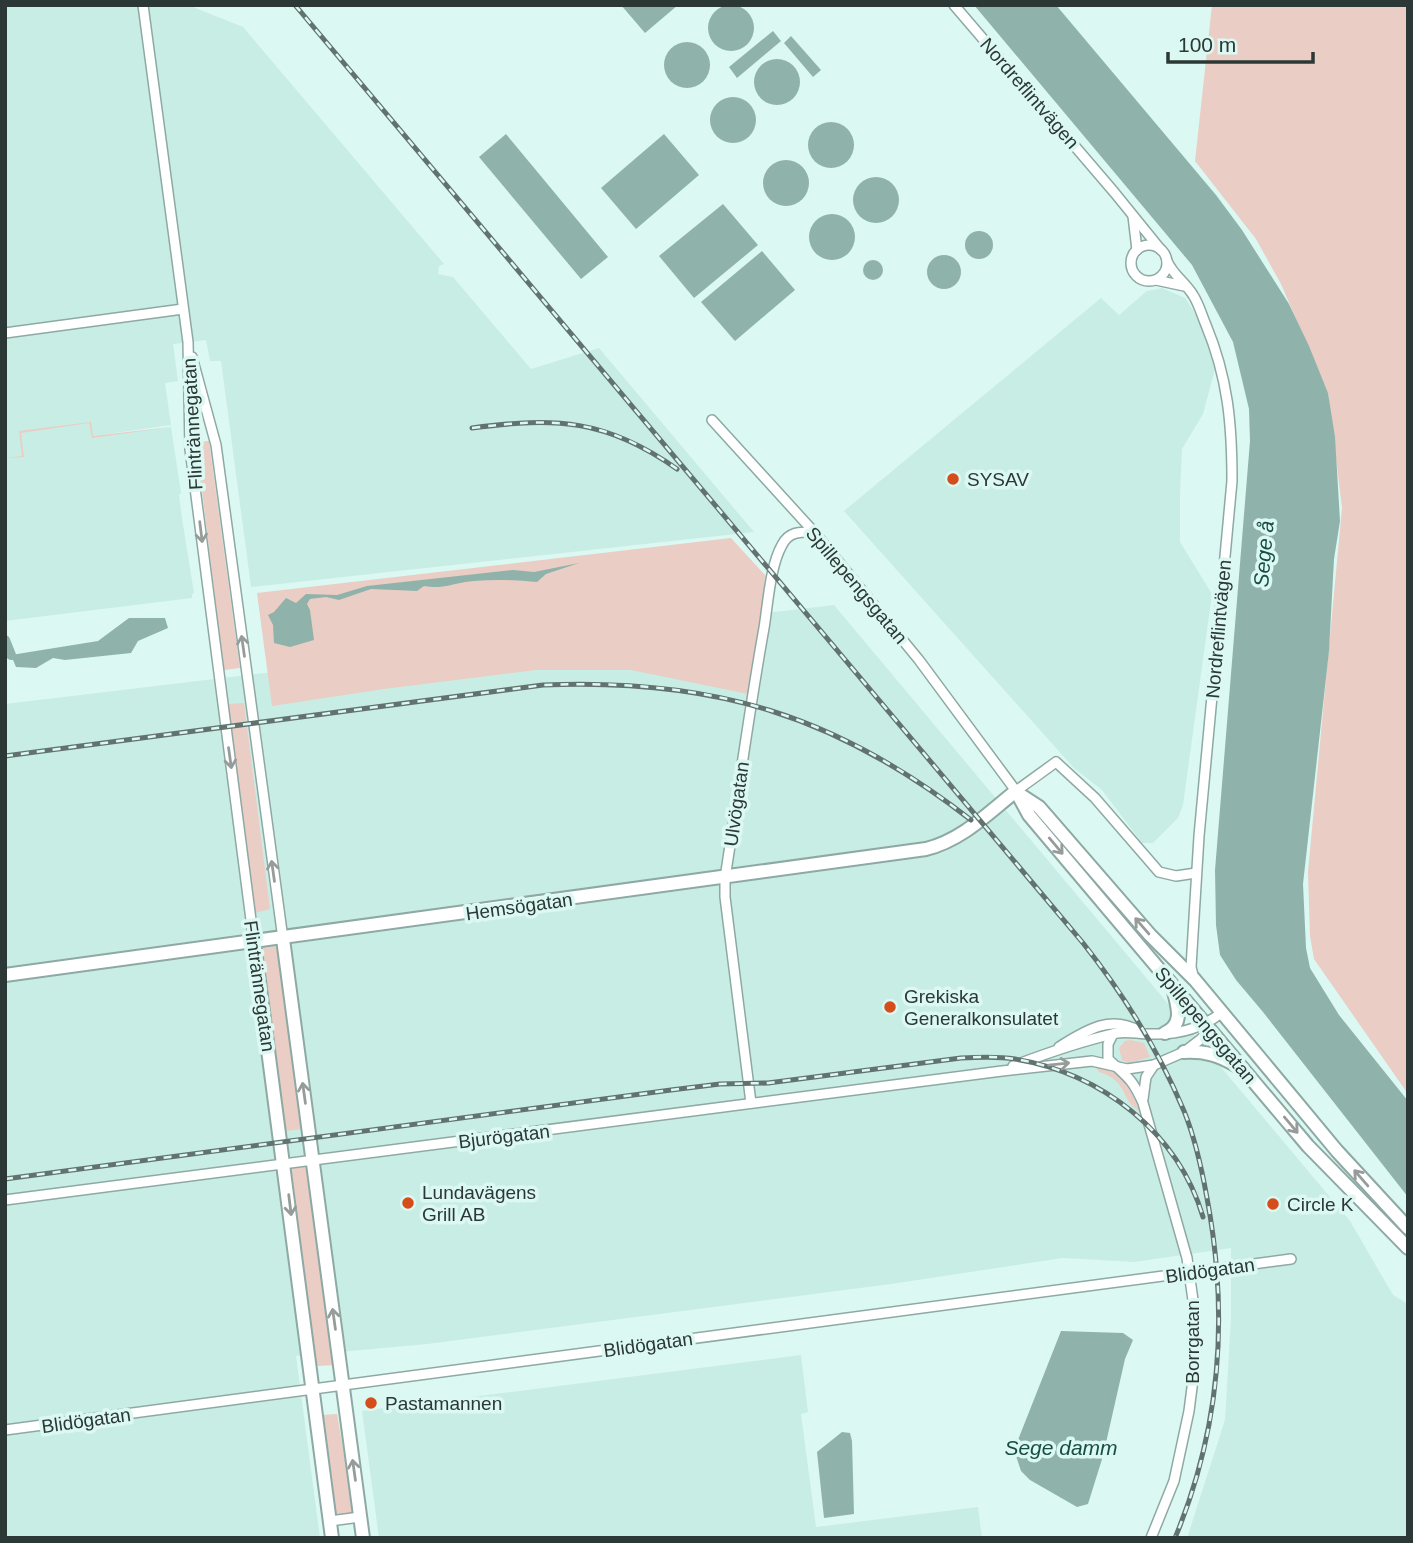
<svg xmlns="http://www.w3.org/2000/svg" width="1413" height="1543" viewBox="0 0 1413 1543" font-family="Arial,sans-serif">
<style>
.built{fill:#c8ede5}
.green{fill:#eacdc4}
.water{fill:#8fb3ab}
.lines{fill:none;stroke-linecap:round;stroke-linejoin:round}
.canal{stroke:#8fb3ab;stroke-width:10}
.street-casing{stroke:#8ea9a3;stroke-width:12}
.secondary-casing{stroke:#8ea9a3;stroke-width:16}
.street{stroke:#fff;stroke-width:9}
.secondary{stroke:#fff;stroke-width:12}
.rail-casing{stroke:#62736f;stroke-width:5}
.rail{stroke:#dbf8f2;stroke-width:2.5;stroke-dasharray:8;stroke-linecap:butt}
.oneway{stroke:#969c9a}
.poi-dot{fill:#d44d1b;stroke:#dbf8f2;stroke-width:2.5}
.labels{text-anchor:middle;stroke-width:7;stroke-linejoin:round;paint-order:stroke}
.street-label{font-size:19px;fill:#2c3835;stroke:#dbf8f2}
.poi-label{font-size:19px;fill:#2c3835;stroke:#dbf8f2;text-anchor:start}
.water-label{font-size:21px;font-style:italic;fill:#184d44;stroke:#dbf8f2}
</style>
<rect width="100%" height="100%" fill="#dbf8f2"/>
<g class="built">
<polygon points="5,5 188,5 243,27 444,264 439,266 438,274 453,277 531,369 599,348 754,532 251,587 221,361 210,361 206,340 173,344 178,381 165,383 171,425 94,436 171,427 181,493 179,495 182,518 194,593 192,594 192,598 5,621"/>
<polygon points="1162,288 1185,298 1205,328 1217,362 1203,414 1182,449 1180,494 1180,542 1212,594 1183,805 1178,818 1153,843 1142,843 1102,790 1074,768 844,511 1101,298 1119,315 1147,291"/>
<polygon points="834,605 1350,1221 1393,1295 1408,1304 1408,1538 1187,1538 1225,1420 1231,1318 1231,1248 1134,1262 1063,1258 891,1284 427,1344 296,1356 320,1538 5,1538 5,704"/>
<polygon points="801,1355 808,1412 801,1414 816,1527 978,1507 982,1538 379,1538 362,1411"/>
</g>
<g class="green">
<polygon points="1212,5 1408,5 1408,1094 1314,959 1310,936 1308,872 1342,508 1328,393 1281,284 1256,239 1195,161"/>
<polygon points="91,422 93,436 171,427 92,438 89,423 21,433 24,457 5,458 22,456 19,431"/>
<polygon points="209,441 240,668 224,670 196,442"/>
<polygon points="731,538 765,575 763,610 748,694 631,670 536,670 384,689 272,706 257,593"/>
<polygon points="244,703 270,909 255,913 228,704"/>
<polygon points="277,946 303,1129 285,1131 260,947"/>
<polygon points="1130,1040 1144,1043 1150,1057 1129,1063 1122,1060 1119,1048 1125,1041"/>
<path d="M1095,1066C1122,1071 1131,1087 1139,1111C1120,1100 1129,1081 1099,1072Z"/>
<polygon points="308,1165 335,1365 317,1366 289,1167"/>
<polygon points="337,1414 354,1513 335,1516 322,1415"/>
</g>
<g class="water">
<polygon points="621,5 678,5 645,33"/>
<polygon points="974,5 1056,5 1216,195 1242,230 1289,304 1309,346 1328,393 1335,437 1340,521 1334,559 1329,651 1303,884 1306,948 1310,968 1339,1015 1408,1101 1408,1197 1263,1012 1236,980 1220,955 1216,925 1215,870 1250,441 1249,409 1233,342 1192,265"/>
<circle cx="731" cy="28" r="23"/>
<polygon points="773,31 781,41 737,78 729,67"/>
<polygon points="791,36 821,70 813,77 784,43"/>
<circle cx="687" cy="65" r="23"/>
<circle cx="777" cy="82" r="23"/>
<circle cx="733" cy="120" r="23"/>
<circle cx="831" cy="145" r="23"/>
<polygon points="506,134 608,257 581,279 479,157"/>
<polygon points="664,134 699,175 636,229 601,188"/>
<circle cx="786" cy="183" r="23"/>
<circle cx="876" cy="200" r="23"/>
<polygon points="723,204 758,245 694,298 659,256"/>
<circle cx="832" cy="237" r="23"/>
<circle cx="979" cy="245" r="14"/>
<polygon points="762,251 795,290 735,341 701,302"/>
<circle cx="944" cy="272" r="17"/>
<circle cx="873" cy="270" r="10"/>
<path d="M579,563L546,574L537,582C516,580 495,579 474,581C457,582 442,590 424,586L417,591L371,589L339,600L326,597L310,599L307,604L310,610L314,640L290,647L274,643L273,625L268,615L274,612L286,598L296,603L306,594L337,595L367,586L513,570L534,572Z"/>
<polygon points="129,618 165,618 168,628 138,641 131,653 65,660 53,658 36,668 16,667 11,655 98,641"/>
<polygon points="1061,1331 1123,1333 1133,1340 1125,1359 1103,1456 1088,1504 1077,1507 1030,1480 1021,1471 1014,1450"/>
<polygon points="842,1432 850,1433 852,1441 854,1514 824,1518 817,1452"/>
</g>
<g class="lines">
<polyline class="canal" points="5,640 11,655"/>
<g class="street-casing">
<g id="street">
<polyline points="143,5 188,342 190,449 254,943"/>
<polyline points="954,5 1114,192 1161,250"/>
<polyline points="1133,216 1137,250"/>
<circle cx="1149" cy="263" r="18"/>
<path d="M1167,261C1173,275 1185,282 1193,295C1199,304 1202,316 1206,325C1228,378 1232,424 1232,481L1199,836L1191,967L1194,979"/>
<polyline points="1156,280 1184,286"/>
<polyline points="5,333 183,309"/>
<polyline points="192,357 216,445 283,939"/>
<polyline points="712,420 814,532 919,660 1016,791 1056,762 1095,798 1159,872 1176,876 1196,873"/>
<path d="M1113,1034L1108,1044V1059C1127,1077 1132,1078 1143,1103L1187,1258L1193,1300L1196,1356L1189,1411L1174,1481L1151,1538"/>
<path d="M1059,1047C1085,1031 1110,1014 1139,1031"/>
<path d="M1013,1066C1047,1053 1082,1041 1117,1033C1128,1031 1138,1034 1150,1034C1175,1035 1201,1029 1221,1013"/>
<polyline points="1143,1099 1146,1077 1154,1065"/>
<path d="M751,1103L725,897V878C738,795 749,711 764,628C768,604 770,566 782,545C789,531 801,532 814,532"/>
<polyline points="5,1200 1002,1071 1092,1061 1127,1069 1154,1065 1184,1052 1201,1039 1205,1035 1207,1024"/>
<polyline points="5,1430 1291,1259"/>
<polyline points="330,1521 360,1517"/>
</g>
</g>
<g class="secondary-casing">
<g id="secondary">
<polyline points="1016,791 1029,815 1308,1146 1408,1248"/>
<polyline points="1019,794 1039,807 1150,935 1195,980 1337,1151 1408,1228"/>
<polyline points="283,939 363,1538"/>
<polyline points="254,943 332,1538"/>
<path d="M5,975L926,849C962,840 987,814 1016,791"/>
<path d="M1165,1033C1185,1024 1177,1005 1173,988"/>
<path d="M1184,1052C1205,1051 1219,1055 1237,1066"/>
</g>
</g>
<use href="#street" class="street"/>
<use href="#secondary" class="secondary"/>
<g class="rail-casing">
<g id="rail">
<path d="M295,5L1083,943C1124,995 1158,1049 1184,1111C1195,1138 1202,1170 1207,1198C1229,1315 1221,1428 1175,1538"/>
<path d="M472,428C556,417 606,419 677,469"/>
<path d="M5,756L543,685C713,678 836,715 971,820"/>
<path d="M5,1179L671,1090L720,1084L768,1083L961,1058C979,1057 997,1056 1015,1059C1101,1073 1178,1132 1203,1217"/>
</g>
</g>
<use href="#rail" class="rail"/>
</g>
<defs><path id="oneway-shaft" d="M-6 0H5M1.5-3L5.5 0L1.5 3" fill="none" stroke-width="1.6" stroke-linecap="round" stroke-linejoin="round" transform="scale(1.75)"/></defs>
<g class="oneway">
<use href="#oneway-shaft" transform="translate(201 532) rotate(83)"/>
<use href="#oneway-shaft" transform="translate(243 646) rotate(-98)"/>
<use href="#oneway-shaft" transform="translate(230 758) rotate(82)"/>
<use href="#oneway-shaft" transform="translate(1056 846) rotate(50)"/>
<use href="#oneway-shaft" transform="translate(273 871) rotate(-98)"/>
<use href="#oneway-shaft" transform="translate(1142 926) rotate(-131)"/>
<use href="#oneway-shaft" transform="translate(1059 1064) rotate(-6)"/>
<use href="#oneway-shaft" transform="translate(304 1093) rotate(-98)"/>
<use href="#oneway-shaft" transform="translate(1291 1125) rotate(50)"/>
<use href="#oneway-shaft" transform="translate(1361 1178) rotate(-131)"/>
<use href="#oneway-shaft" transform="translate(290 1205) rotate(83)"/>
<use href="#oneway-shaft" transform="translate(334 1319) rotate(-98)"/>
<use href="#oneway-shaft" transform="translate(354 1470) rotate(-98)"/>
</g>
<g class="poi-dot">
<circle cx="953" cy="479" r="7"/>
<circle cx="890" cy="1007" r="7"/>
<circle cx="408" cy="1203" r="7"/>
<circle cx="1273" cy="1204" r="7"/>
<circle cx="371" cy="1403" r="7"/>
</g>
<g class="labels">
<g class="street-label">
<text transform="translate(1030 93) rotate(49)" y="7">Nordreflintvägen</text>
<text transform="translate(192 424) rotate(-93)" y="7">Flintrännegatan</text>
<text transform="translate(857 585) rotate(50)" y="7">Spillepengsgatan</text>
<text transform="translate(1218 629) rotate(-85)" y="7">Nordreflintvägen</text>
<text transform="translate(736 804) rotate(-82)" y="7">Ulvögatan</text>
<text transform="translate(519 906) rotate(-8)" y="7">Hemsögatan</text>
<text transform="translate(260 986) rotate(82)" y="7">Flintrännegatan</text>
<text transform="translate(1206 1025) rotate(50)" y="7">Spillepengsgatan</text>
<text transform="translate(504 1136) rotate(-7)" y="7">Bjurögatan</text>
<text transform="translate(1210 1270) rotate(-8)" y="7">Blidögatan</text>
<text transform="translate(1192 1342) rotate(-90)" y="7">Borrgatan</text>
<text transform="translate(648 1344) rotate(-8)" y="7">Blidögatan</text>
<text transform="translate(86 1420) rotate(-8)" y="7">Blidögatan</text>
</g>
<g class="poi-label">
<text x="967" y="486">SYSAV</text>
<text x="904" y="1003">Grekiska<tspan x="904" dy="22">Generalkonsulatet</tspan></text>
<text x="422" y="1199">Lundavägens<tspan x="422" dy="22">Grill AB</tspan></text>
<text x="1287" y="1211">Circle K</text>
<text x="385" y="1410">Pastamannen</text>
</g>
<g class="water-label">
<text transform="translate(1264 554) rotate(-85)" y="7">Sege å</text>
<text x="1061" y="1455">Sege damm</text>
</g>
</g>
<rect width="1413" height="1543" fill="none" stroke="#2c3835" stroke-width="14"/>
<path d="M1168 52v10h145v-10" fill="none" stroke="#2c3835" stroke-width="3.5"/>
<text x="1178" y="52" font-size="21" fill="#2c3835" stroke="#dbf8f2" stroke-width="5" paint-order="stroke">100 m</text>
</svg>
